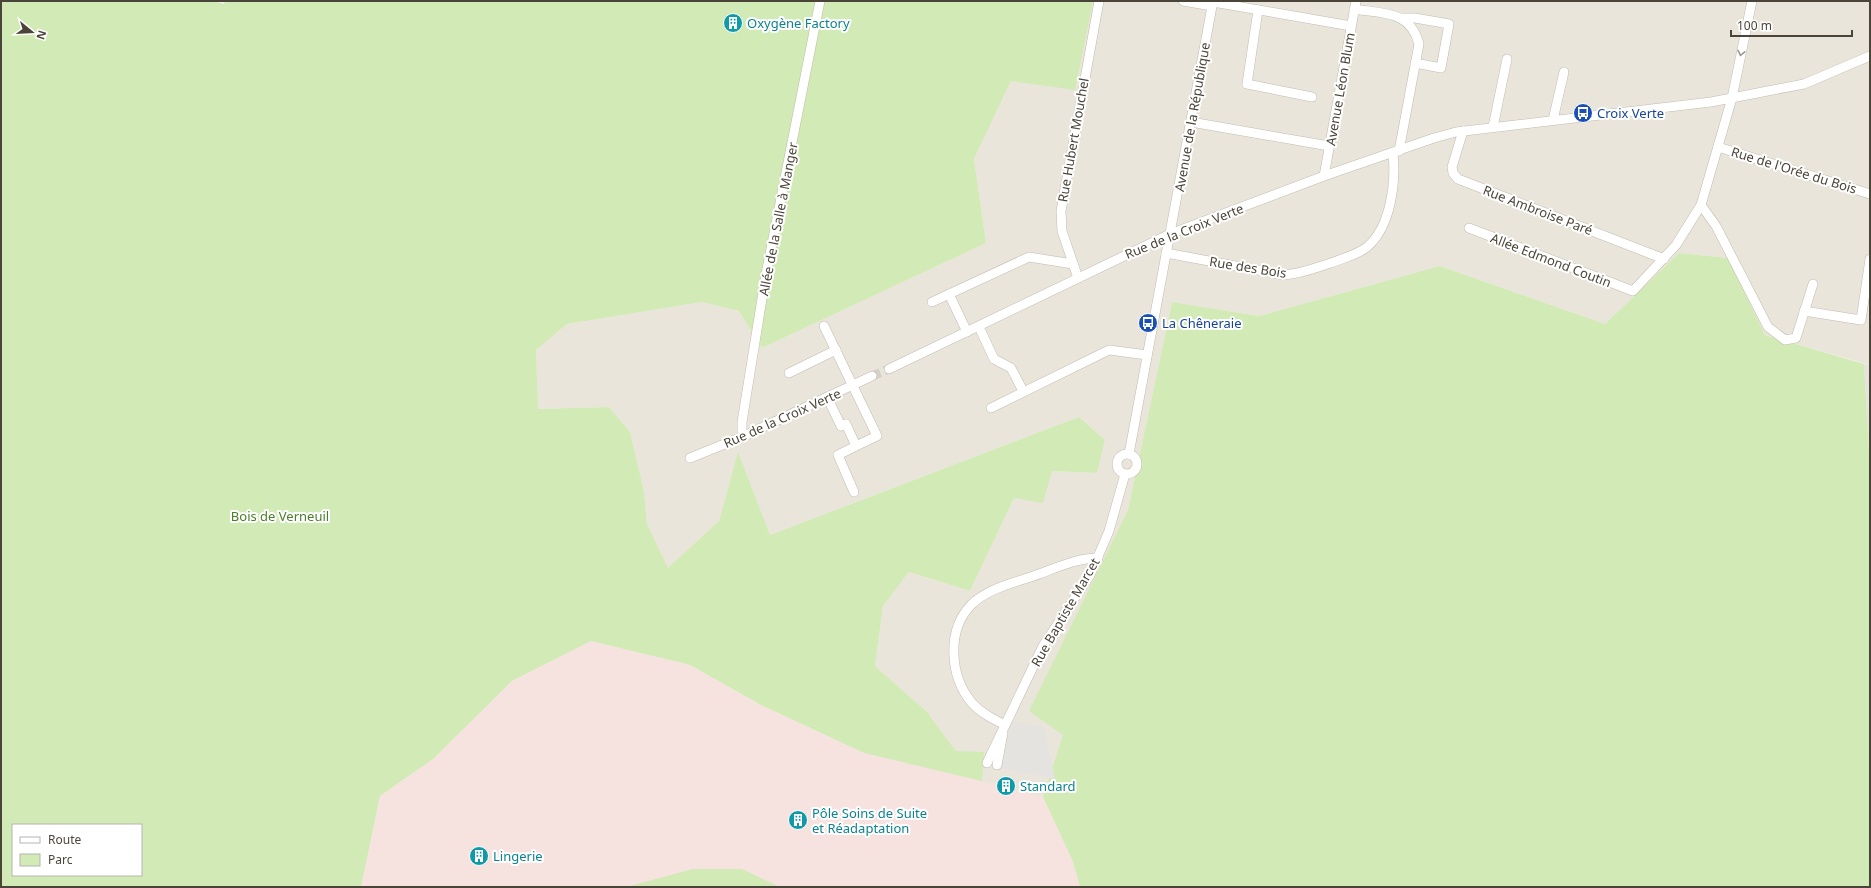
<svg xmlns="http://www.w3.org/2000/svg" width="1871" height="888" viewBox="0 0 1871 888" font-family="'Noto Sans',sans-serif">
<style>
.residential{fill:#eae5da}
.industrial{fill:#e6e2dd}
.medical{fill:#f6e3e0}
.green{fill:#d2eab5;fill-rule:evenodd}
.parking{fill:#e5e3e0}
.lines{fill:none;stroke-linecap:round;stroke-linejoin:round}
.minor-tunnel{stroke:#d4d0c8;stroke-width:9;stroke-dasharray:9 4.5;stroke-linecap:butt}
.minor-casing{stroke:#c2bbae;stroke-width:10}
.minor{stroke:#fff;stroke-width:9}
.oneway{stroke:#9c9892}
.labels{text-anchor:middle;stroke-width:4;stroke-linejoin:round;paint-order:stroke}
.culture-label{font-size:13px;fill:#0d838f;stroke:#fff;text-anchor:start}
.street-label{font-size:13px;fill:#4b4439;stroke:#fff}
.transit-label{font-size:13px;fill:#164399;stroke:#fff;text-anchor:start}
.park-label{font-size:13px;fill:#4a7f2a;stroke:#fff}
</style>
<rect width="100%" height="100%" fill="#f6f3ec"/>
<polygon class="residential" points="1093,1 1870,1 1870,365 1765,335 1728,258 1679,253 1605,324 1440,266 1259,316 1172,302 1128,510 1088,593 1064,735 1043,797 1080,887 361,887 956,751 927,712 875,666 883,606 909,572 970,591 1014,498 1052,471 1097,473 1105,440 1079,417 770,535 738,453 719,521 668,569 647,524 644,491 630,432 609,407 537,409 536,350 567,324 702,302 739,311 762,348 986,243 974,159 1011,81"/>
<polygon class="industrial" points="1864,364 1870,365 1870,471"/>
<polygon class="medical" points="591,641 690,665 761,705 864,753 982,781 1043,797 1073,862 1080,887 361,887 380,796 433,759 512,681"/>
<g class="green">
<path d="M1,1H214L224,4L225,1H1093L1075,90L1011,81L974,159L986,243L762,348L739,311L702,302L567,324L536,350L538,409L609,407L630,432L644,491L647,524L668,568L719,521L738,452L770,535L1079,417L1105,440L1097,473L1052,471L1043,503L1014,498L970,591L909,572L883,606L875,666L927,712L956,751L984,752L982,781L864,753L761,705L690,665L591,641L512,681L433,759L380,796L361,887H1ZM13,825H141V875H13Z"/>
<polygon points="1679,253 1728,258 1765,335 1864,364 1870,471 1870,887 1080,887 1073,862 1043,797 1063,735 1029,711 1128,510 1172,302 1259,316 1440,266 1605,324"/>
<polygon points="693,869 742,869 780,887 626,887"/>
</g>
<polygon class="parking" points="1011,721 1044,727 1055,779 1000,768"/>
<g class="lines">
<polyline class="minor-tunnel" points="872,376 889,369"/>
<g class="minor-casing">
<g id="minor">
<polyline points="1183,1 1212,6"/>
<polyline points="1213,2 1351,26"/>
<path d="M1354,9C1383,14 1410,10 1419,44L1399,151"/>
<polyline points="1258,10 1247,84 1312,97"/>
<polyline points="1402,18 1415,18 1449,24 1441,68 1415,63"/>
<polyline points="1553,120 1564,72"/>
<polyline points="1191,122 1329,146"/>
<polyline points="1493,127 1507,59"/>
<polyline points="1463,131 1452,167 1453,173 1458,179 1664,259"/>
<polyline points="1718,147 1870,194"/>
<polyline points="1324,176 1356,1"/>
<polyline points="1701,205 1716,226 1768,327 1785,340 1796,338 1813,284"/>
<polyline points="1469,228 1633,291 1676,245 1701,205 1732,98 1752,1"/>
<path d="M1166,253L1284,275C1301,274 1315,268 1331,263C1343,258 1357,255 1367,247C1391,227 1396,182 1393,153"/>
<polyline points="1078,278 1062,231 1061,211 1099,1"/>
<polyline points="949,294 967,332"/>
<polyline points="932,302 1029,257 1073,264"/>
<polyline points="1804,311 1861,320 1870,259"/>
<polyline points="824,326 877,436 856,446"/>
<polyline points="979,327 994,359 1011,368 1023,391"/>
<polyline points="889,369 1170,234 1324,176 1434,138 1456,132 1711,102 1804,84 1870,56"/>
<polyline points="789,373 836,350"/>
<polyline points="827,397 841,426 846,424 856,446 838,455 854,492"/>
<polyline points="991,408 1109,350 1147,355"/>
<polyline points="742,437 742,422 766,274 820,1"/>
<polyline points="1129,454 1213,1"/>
<circle cx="1127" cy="464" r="10"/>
<polyline points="690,458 742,437 872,376"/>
<path d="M1005,725C993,719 981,713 972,703C950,677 946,631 971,605C987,588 1018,582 1039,574C1058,567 1078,558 1098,558"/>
<polyline points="987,763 1043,646 1090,575 1109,531 1125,474"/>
<polyline points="997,765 1003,733"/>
</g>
</g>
<use href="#minor" class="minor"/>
</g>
<defs><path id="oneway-chevron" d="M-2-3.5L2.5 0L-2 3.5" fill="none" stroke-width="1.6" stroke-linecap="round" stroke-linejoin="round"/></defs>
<use class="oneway" href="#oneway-chevron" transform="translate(1741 53) rotate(102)"/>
<defs>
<g id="building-disc" transform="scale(1)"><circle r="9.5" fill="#0f9aa8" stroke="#fff"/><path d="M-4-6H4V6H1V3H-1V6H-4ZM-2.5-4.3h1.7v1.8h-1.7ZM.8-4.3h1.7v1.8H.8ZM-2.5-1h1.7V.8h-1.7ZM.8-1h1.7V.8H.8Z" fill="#fff"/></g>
<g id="bus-disc" transform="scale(1)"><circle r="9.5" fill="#1a4fb4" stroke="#fff"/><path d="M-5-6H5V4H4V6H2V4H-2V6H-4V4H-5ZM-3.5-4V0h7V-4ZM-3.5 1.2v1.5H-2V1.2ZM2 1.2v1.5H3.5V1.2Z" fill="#fff"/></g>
</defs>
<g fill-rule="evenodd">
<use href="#building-disc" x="733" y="23"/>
<use href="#bus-disc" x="1583" y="113"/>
<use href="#bus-disc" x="1148" y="323"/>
<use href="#building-disc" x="1006" y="786"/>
<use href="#building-disc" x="798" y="820"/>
<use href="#building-disc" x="479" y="856"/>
</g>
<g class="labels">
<g class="culture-label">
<text x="747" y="28">Oxygène Factory</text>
<text x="1020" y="791">Standard</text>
<text x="812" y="818">Pôle Soins de Suite<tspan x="812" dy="15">et Réadaptation</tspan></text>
<text x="493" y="861">Lingerie</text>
</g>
<g class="street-label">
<text transform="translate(1340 89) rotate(-80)" y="5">Avenue Léon Blum</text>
<text transform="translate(1192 117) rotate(-80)" y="5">Avenue de la République</text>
<text transform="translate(1073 140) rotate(-80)" y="5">Rue Hubert Mouchel</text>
<text transform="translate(1794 170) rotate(17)" y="5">Rue de l'Orée du Bois</text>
<text transform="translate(1538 210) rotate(21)" y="5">Rue Ambroise Paré</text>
<text transform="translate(778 219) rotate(-79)" y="5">Allée de la Salle à Manger</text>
<text transform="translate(1184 231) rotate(-22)" y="5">Rue de la Croix Verte</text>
<text transform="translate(1551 260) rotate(21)" y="5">Allée Edmond Coutin</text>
<text transform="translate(1248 267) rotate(9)" y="5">Rue des Bois</text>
<text transform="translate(782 418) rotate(-24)" y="5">Rue de la Croix Verte</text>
<text transform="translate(1065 612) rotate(-60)" y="5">Rue Baptiste Marcet</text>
</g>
<g class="transit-label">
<text x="1597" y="118">Croix Verte</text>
<text x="1162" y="328">La Chêneraie</text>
</g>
<g class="park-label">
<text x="280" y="521">Bois de Verneuil</text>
</g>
</g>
<rect width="1871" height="888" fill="none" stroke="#4b4439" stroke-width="4"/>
<rect x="12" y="824" width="130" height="52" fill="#ffffff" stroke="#b7b4b0"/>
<rect x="20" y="837" width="20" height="6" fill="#ffffff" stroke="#b7b4b0"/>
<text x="48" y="844" font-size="12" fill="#4b4439">Route</text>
<rect x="20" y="854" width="20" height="12" fill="#d2eab5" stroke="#b7b4b0"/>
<text x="48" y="864" font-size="12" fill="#4b4439">Parc</text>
<g transform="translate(32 32) rotate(108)" stroke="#ffffff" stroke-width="3" paint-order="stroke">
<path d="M0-3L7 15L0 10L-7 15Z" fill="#4b4439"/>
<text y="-6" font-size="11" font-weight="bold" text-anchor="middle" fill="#4b4439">N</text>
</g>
<path d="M1731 30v6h121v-6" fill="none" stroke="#4b4439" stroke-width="2"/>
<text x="1737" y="30" font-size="12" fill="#4b4439" stroke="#ffffff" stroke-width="3" paint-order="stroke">100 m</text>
</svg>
